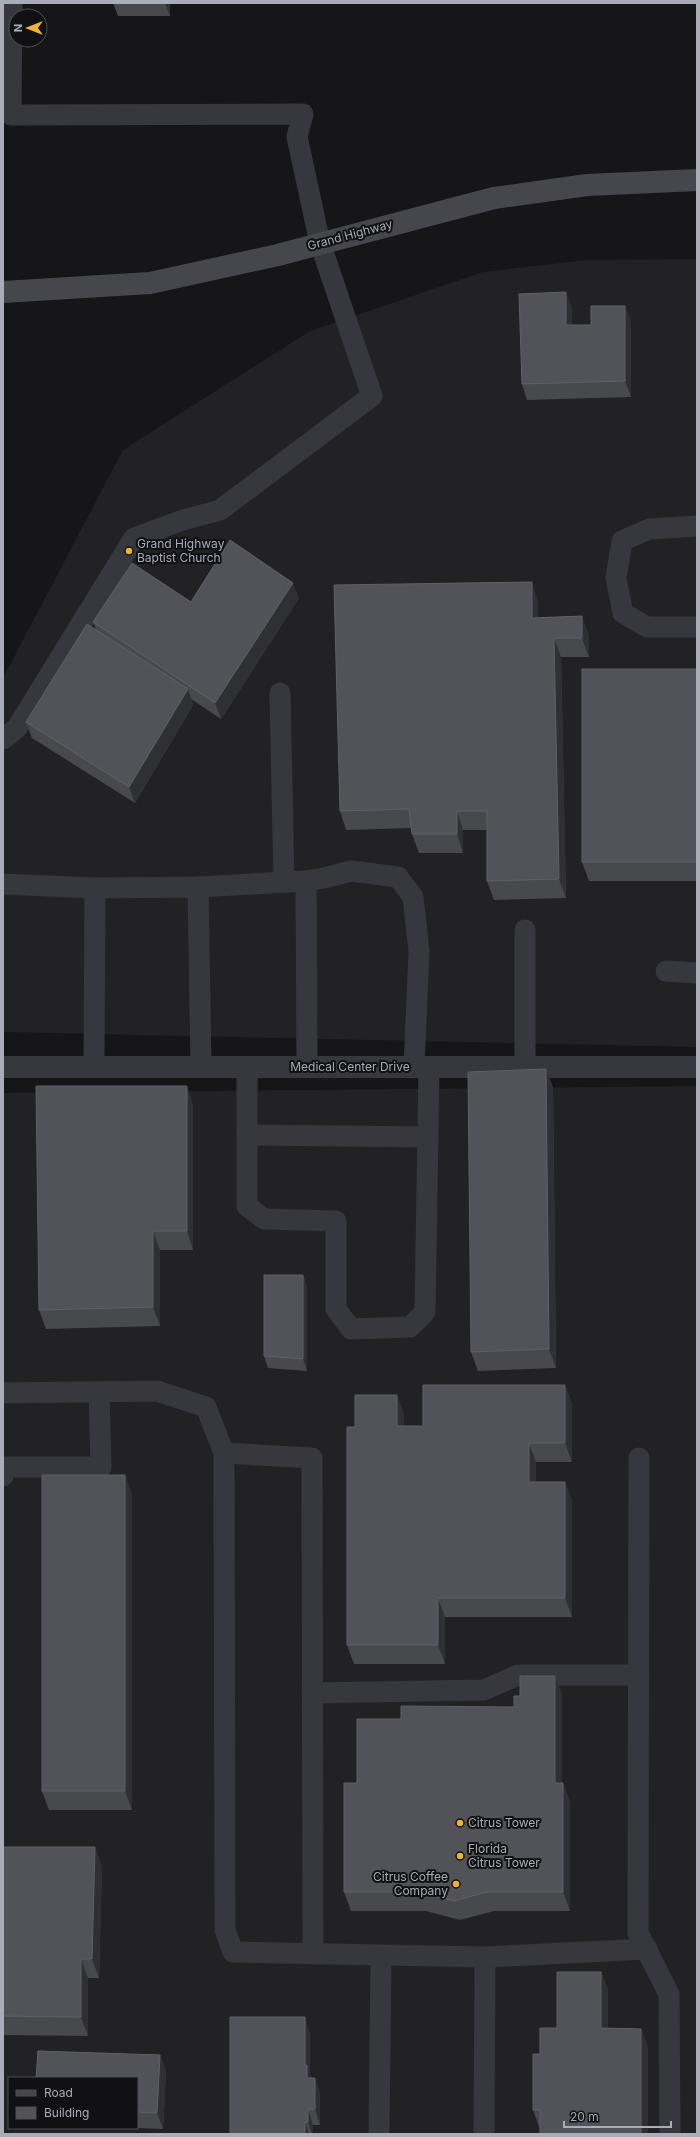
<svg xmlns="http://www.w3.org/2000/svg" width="700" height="2137" viewBox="0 0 700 2137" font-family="Inter,sans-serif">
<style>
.built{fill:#222225;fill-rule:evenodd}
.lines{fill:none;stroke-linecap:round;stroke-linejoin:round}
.lane{stroke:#37383d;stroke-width:21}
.street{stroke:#37383d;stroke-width:22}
.secondary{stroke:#45474d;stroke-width:22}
.wall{fill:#47494d}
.shaded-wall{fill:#2f3033}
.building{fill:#525359;stroke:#5f6168}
.poi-dot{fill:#f2b134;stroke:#111113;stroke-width:1.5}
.labels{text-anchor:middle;stroke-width:4;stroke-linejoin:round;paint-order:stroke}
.street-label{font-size:12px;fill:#a8adb8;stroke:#111113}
.poi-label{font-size:12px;fill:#a8adb8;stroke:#111113;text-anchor:start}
</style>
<rect width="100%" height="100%" fill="#161618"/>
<g class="built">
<polygon points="697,259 697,1047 3,1032 3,678 123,450 310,331 483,272 587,260"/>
<path d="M697,1086V2134H3V1093ZM9,2078H137V2128H9Z"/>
</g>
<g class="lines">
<g class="lane">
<polyline points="697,526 649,529 622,541 616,578 623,613 647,627 697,627"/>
<polyline points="280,693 284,882"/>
<polyline points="3,739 17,728 134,538 180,521 220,510 372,396 320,243 297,137 303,114 11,115 12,3"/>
<polyline points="306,881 307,1067"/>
<polyline points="3,884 95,888 198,887 306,881 324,878 351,871 398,877 413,897 419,951 414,1067"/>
<polyline points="198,887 201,1067"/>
<polyline points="666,971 697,973"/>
<polyline points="94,1067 95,888"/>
<polyline points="247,1067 247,1206 264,1219 336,1221 336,1309 351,1329 410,1327 425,1312 429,1067"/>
<polyline points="525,1067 525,930"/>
<polyline points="247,1135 428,1137"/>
<polyline points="3,1393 157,1391 206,1407 224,1453 225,1930 233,1952 485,1957 484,2134"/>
<polyline points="224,1453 312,1458 313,1954"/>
<polyline points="639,1458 638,1933 669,1994 670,2134"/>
<polyline points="3,1476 3,1467 101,1467 99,1392"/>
<polyline points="312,1693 484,1690 518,1675 639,1675"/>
<polyline points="485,1957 647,1949"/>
<polyline points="379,2134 381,1955"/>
</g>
<polyline class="street" points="3,1067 697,1067"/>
<polyline class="secondary" points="3,292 150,283 278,255 494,198 587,185 697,180"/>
</g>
<g class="wall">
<polygon points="113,3 170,3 170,16 118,16"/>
<polygon points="572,307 572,325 591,325 631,321 631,397 527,400 522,384"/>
<polygon points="299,598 221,719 191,699 193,705 135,803 32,738 26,722 96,630 93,622 191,602"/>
<polygon points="538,601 538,618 589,635 589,657 561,657 566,898 494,900 487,881 487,830 463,830 463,853 419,853 412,834 412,828 346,830 340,811"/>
<polygon points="697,669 697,881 589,881 582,862"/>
<polygon points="546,1069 553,1088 556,1368 478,1371 471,1352"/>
<polygon points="193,1105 193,1250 160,1250 160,1326 46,1329 39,1310"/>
<polygon points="303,1275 307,1287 307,1371 268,1368 264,1356"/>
<polygon points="565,1385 572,1404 572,1462 536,1462 536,1482 565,1482 572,1501 572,1617 445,1617 445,1664 354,1664 347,1645 355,1427 404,1414 404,1426 423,1426"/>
<polygon points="132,1494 132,1810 49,1810 42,1791"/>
<polygon points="555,1676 562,1695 562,1783 563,1783 570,1802 570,1911 494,1911 460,1920 426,1911 351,1911 344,1892 357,1783 401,1719 514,1707 520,1696"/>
<polygon points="3,1847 102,1866 99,1978 88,1978 88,2036 3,2035"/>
<polygon points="601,1972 608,1990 608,2028 641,2029 648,2048 648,2134 540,2129 533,2110 540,2054 557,2028"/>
<polygon points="310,2033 310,2075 312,2078 315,2078 320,2094 320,2125 313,2125 313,2134 230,2134"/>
<polygon points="166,2070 163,2129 137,2128 137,2078"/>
</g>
<g class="shaded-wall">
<polygon points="165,3 170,3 170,16"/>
<polygon points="566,292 572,307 572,341 566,325"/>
<polygon points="625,306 631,321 631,397 625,381"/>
<polygon points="532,582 538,601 538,637 532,618"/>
<polygon points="293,583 299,598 221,719 215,703"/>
<polygon points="582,616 589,635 589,657 582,638"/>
<polygon points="554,638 561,657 566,898 559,879"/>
<polygon points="188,689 193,705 135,803 129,787"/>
<polygon points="457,811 463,830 463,853 457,834"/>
<polygon points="546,1069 553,1088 556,1368 549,1349"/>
<polygon points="187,1086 193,1105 193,1250 187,1231"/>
<polygon points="153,1231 160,1250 160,1326 153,1307"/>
<polygon points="303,1275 307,1287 307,1371 303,1359"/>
<polygon points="565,1385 572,1404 572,1462 565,1443"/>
<polygon points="397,1395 404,1414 404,1445 397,1426"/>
<polygon points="529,1443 536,1462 536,1501 529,1482"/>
<polygon points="125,1475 132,1494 132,1810 125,1791"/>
<polygon points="565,1482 572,1501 572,1617 565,1598"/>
<polygon points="438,1598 445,1617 445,1664 438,1645"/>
<polygon points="555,1676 562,1695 562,1802 555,1783"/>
<polygon points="563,1783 570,1802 570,1911 563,1892"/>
<polygon points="95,1847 102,1866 99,1978 92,1959"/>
<polygon points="81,1959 88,1978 88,2036 81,2017"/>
<polygon points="601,1972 608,1990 608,2047 601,2028"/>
<polygon points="305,2017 310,2033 310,2075 313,2081 307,2078 305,2065"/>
<polygon points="641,2029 648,2048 648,2134 641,2134"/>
<polygon points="160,2055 166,2070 163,2129 157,2113"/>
<polygon points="315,2078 320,2094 320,2125 315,2109"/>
<polygon points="308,2109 313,2125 313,2134 312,2134 308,2122"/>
<polygon points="305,2122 309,2134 305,2134"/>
</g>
<g class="building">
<polygon points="566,292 566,325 591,325 591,306 625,306 625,381 522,384 519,294"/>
<polygon points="230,540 293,583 215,703 93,622 132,563 191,602"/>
<polygon points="532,582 532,618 582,616 582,638 554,638 559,879 487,881 487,811 457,811 457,834 412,834 409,809 340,811 334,585"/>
<polygon points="87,624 188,689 129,787 26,722"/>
<rect x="582" y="669" width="115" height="193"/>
<polygon points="546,1069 549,1349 471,1352 468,1072"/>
<polygon points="36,1086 187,1086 187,1231 153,1231 153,1307 39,1310"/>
<polygon points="264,1275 303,1275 303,1359 264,1356"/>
<polygon points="423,1385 565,1385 565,1443 529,1443 529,1482 565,1482 565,1598 438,1598 438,1645 347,1645 347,1427 355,1427 355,1395 397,1395 397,1426 423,1426"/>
<rect x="42" y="1475" width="83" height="316"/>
<polygon points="520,1676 555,1676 555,1783 563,1783 563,1892 487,1892 454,1901 419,1892 344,1892 344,1783 357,1783 357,1719 401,1719 401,1706 514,1707 514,1696 520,1696"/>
<polygon points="3,1847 95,1847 92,1959 81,1959 81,2017 3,2016"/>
<polygon points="557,1972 601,1972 601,2028 641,2029 641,2134 540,2134 540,2110 533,2110 533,2054 540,2054 540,2028 557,2028"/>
<polygon points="230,2017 305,2017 305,2065 307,2065 307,2078 315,2078 315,2109 308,2109 308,2122 305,2122 305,2134 230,2134"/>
<polygon points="38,2051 160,2055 157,2113 137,2112 137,2078 36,2078"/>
</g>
<g class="poi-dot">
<circle cx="129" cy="551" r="4"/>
<circle cx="460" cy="1823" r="4"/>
<circle cx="460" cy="1856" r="4"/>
<circle cx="456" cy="1884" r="4"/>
</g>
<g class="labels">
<g class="street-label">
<text transform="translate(350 235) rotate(-15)" y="4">Grand Highway</text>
<text x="350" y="1071">Medical Center Drive</text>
</g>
<g class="poi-label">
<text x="137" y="548">Grand Highway<tspan x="137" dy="14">Baptist Church</tspan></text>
<text x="468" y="1827">Citrus Tower</text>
<text x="468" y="1853">Florida<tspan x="468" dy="14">Citrus Tower</tspan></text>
<text x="448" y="1881" text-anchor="end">Citrus Coffee<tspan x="448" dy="14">Company</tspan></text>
</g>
</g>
<rect width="700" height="2137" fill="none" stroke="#a8adb8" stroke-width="8"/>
<rect x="8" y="2077" width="130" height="52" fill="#111113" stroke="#4d4f55"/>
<rect x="16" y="2090" width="20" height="6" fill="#45474d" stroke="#4d4f55"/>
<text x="44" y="2097" font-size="12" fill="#a8adb8">Road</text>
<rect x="16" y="2107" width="20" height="12" fill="#525359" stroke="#4d4f55"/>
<text x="44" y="2117" font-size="12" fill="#a8adb8">Building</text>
<g transform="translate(28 28) rotate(270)"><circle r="19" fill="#111113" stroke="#4d4f55"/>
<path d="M0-3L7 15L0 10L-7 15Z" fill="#f2b134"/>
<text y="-6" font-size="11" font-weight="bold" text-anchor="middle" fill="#a8adb8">N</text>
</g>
<path d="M564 2121v6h107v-6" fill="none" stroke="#a8adb8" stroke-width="2"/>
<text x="570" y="2121" font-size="12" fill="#a8adb8" stroke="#111113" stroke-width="3" paint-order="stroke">20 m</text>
</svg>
